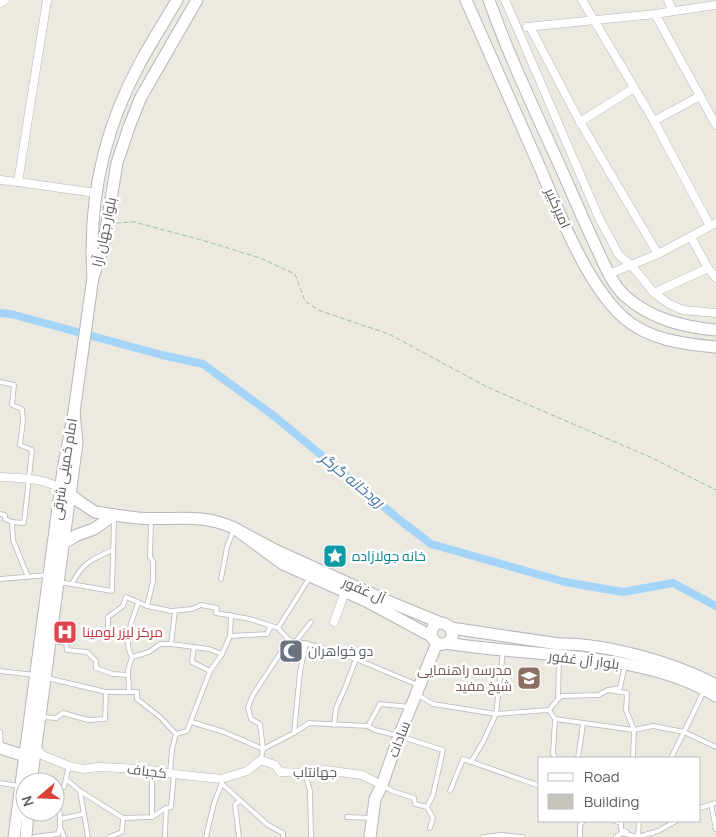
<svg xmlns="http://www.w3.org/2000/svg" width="716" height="837" viewBox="0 0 716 837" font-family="Manrope,Cairo,sans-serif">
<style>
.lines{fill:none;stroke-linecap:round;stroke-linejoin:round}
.canal{stroke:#a4d5f8;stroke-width:8}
.building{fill:#c7c4be;stroke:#d0cbc0}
.lane-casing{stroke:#b4b7bb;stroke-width:5.5}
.street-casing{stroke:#b4b7bb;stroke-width:9}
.secondary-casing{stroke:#b3b6bb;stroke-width:13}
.path{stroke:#99c2a4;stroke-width:1;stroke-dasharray:5 2.5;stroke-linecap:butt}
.lane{stroke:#fff;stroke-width:4}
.street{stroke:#fff;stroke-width:8}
.secondary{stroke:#fff;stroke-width:11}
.labels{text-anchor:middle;stroke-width:5;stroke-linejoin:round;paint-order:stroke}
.street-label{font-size:14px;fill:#5a5d61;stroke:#fff}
.culture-label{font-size:14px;fill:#0d838f;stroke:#fff;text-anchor:start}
.health-label{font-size:14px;fill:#be3a42;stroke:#fff;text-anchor:start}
.worship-label{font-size:14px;fill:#5b616d;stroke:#fff;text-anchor:start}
.education-label{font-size:14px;fill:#785e54;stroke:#fff;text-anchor:end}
.water-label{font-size:15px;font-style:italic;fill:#4376a8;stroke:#fff}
</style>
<rect width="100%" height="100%" fill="#ece9e1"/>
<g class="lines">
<polyline class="canal" points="0,313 11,314 162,355 203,364 274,416 401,521 431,544 565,582 623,592 673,583 716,606"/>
</g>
<polygon class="building" points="291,644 301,647 294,660 283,657"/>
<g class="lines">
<g class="lane-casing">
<g id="lane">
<polyline points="0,382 14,385 12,405 22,409 23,421 20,445 32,450 24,523 12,522 13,540 28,577"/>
<polyline points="0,514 5,515 5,519 12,522"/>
<polyline points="0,579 48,575"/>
<polyline points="221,579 227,547 234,529"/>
<polyline points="59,582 112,591 114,519"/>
<path d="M72,584C82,563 92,559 113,550"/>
<path d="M138,603C133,619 122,641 132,657L149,652L160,644H171"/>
<polyline points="147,606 153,581 153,561 150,557 151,521"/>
<polyline points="175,611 171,644 209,649 222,654"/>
<polyline points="231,615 230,636 267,634 271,626"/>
<polyline points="278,628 310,577"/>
<polyline points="128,640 108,633 108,617 123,606 126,597 147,606 171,611 192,609 201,605 217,608 216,613 250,619 278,628 289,640 316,646 356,659 418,685"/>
<polyline points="53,641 66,643 67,650 87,652 96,661 96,668 113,674 128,675"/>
<polyline points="296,641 311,622"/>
<polyline points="194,647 192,662 210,671"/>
<polyline points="559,658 558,699 549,710 555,719 634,730 653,726 684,732 671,758"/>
<polyline points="625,665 620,688 608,690 627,693 626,710 634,730 633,758"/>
<polyline points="0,671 35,675"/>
<polyline points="47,678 106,692 137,692 137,699 160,717 176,734"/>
<polyline points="704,691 684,732 716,747"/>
<polyline points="129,692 128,670 132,657"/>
<polyline points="418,695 433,704 496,714 549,710"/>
<polyline points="558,699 562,696 599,695 608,690"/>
<polyline points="42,717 56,718 63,713 88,720 105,719 106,692"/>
<polyline points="555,719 553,754 556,758"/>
<polyline points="191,722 224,732 263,749"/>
<polyline points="334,725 336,708 345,688 356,659"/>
<polyline points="368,726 380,704 410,707"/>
<polyline points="0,732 1,747"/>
<polyline points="294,733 300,672 306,643"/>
<polyline points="263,749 294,733 309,723 368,726 375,730 399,736 443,750 433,795 427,807"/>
<polyline points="578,758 583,724"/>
<polyline points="261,759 263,749 260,724 251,719 248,707 253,695 289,640"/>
<polyline points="471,762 483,742 496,714 503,651"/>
<polyline points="152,771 152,817"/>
<polyline points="170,773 172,749 176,734 187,731 210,671 222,654 230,636"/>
<polyline points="305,773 310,791 311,837"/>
<polyline points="67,780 80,791 123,818 152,817 166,808"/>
<polyline points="0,783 19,786"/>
<polyline points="222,784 268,825 283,833 283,837"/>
<polyline points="382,785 392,791 414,798 415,804 427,807 433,818 430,828"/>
<polyline points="80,791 88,837"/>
<polyline points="450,791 463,759 540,786"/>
<polyline points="711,804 716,829"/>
<polyline points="700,808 716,803"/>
<polyline points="347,817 372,818"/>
<polyline points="60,819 58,792 59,787 64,787 69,766"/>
<polyline points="615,821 621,823 621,830 627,832"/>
<polyline points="34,837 58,834 60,827"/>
<polyline points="64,837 60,827 60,819 83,814"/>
<polyline points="109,837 122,832 123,818"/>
<polyline points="165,837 166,808 171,807 174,774"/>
<polyline points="206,837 214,803 222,783"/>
<polyline points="239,837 235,805 240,800"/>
<polyline points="483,837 501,835 523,837"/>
<polyline points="580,837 580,825 583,821"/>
<polyline points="616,837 622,833 638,837 658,831 676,821"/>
<polyline points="638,837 639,821"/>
</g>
</g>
<g class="street-casing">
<g id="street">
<polyline points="47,0 18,182 96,193"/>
<polyline points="505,0 599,218 619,255 632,266 654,293 669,304 683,310 716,313"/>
<polyline points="582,0 654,121 710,226"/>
<polyline points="668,0 672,10"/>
<polyline points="0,3 5,0"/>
<polyline points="655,14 716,125"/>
<polyline points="527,27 655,14 716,5"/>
<polyline points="530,27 580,122 658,254"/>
<polyline points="654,121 700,96"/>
<polyline points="580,122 634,88"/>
<polyline points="0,180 18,182"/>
<polyline points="691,237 708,268 716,278"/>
<polyline points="609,274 658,254 716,223"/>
<polyline points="654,293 708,268"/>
<path d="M0,477C20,478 42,478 60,488"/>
<polyline points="334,622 345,592"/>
<polyline points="35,746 42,755 69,766 83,769 98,767 144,769 174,774 221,779 247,771 261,760 275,765 280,772 305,773 325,770 362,775 382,785"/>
</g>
</g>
<g class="secondary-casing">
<g id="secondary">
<path d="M177,0C165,21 152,41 140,63C104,129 88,202 93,277L103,247L117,163L129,127L141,97L197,0"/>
<path d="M466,0C491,57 516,113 541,170C560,215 587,285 624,318C649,340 684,344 716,347"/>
<path d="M489,0C511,62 540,121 567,182C577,205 587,228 598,251C605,266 612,284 625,296C651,319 683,327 716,330"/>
<polyline points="74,412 93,277"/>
<path d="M114,515C122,516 130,517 138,518C174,521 199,512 234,528"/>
<polyline points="62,544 77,535 94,529 114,515 95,512 80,502 64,490"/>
<path d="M451,628L559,644C605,643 675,663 716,685"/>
<path d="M431,636C432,609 464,630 448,642C441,647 435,643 431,636L366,601L283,564L234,528L275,550L385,600L441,623"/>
<path d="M446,643C529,657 644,651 716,696"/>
<polyline points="0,748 25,756"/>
<polyline points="14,837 63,470 74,412 77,443 31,782"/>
<polyline points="26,837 28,812"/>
<polyline points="370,837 375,799 382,785 399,736 437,643"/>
</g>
</g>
<polyline class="path" points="116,223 134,222 205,241 260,258 295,274 305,301 318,310 389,334 487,387 650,457 716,490"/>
<use href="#lane" class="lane"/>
<use href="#street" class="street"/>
<use href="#secondary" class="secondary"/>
</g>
<defs>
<g id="sight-square" transform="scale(1.25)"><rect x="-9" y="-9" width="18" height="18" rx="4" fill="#0f9aa8" stroke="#fff"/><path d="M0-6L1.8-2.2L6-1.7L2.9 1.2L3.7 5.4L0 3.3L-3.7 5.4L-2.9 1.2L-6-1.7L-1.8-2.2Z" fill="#fff"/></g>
<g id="hospital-square" transform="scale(1.25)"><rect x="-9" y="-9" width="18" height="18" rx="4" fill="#e0444e" stroke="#fff"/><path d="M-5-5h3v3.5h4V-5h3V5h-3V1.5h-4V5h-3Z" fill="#fff"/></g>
<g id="mosque-square" transform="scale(1.25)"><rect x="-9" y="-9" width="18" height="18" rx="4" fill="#6b7280" stroke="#fff"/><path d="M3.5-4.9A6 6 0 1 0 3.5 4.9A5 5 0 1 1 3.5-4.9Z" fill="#fff"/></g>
<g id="school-square" transform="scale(1.25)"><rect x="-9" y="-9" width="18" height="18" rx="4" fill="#8d6e63" stroke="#fff"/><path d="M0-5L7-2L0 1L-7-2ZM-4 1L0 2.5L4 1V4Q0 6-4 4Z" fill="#fff"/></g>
</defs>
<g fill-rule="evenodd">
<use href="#sight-square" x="335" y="556"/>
<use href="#hospital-square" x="65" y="632"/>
<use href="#mosque-square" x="291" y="651"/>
<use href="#school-square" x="529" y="678"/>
</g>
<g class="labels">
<g class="street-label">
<text transform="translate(558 208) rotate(66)" y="5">امیرکبیر</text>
<text transform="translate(104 232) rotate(-78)" y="5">بلوار جهان آرا</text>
<text transform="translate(64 469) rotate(-81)" y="5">امام خمینی شرقی</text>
<text transform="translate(364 590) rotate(24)" y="5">آل غفور</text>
<text transform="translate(584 660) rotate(7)" y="5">بلوار آل غفور</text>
<text transform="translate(399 739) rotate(-69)" y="5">سادات</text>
<text transform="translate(147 771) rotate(7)" y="5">کجباف</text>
<text x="315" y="777">جهانتاب</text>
</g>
<g class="culture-label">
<text x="352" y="561">خانه جولازاده</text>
</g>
<g class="health-label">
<text x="82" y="637">مرکز لیزر لومینا</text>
</g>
<g class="worship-label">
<text x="308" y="656">دو خواهران</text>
</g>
<g class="education-label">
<text x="512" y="675">مدرسه راهنمایی<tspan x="512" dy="16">شیخ مفید</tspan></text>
</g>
<g class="water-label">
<text transform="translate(352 480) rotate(39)" y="5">رودخانه گرگر</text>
</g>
</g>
<rect x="538" y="757" width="162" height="65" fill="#ffffff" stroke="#bdbec0"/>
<rect x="548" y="773" width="25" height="8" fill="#ffffff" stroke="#bdbec0"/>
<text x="584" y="782" font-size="15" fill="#5a5d61">Road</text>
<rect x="548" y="794" width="25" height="15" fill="#c7c4be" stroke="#bdbec0"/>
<text x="584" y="807" font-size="15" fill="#5a5d61">Building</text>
<g transform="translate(40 797) rotate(251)"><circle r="24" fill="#ffffff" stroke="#bdbec0"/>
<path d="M0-4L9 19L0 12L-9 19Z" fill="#dc4137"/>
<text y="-8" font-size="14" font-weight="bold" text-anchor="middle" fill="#5a5d61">N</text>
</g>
</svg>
